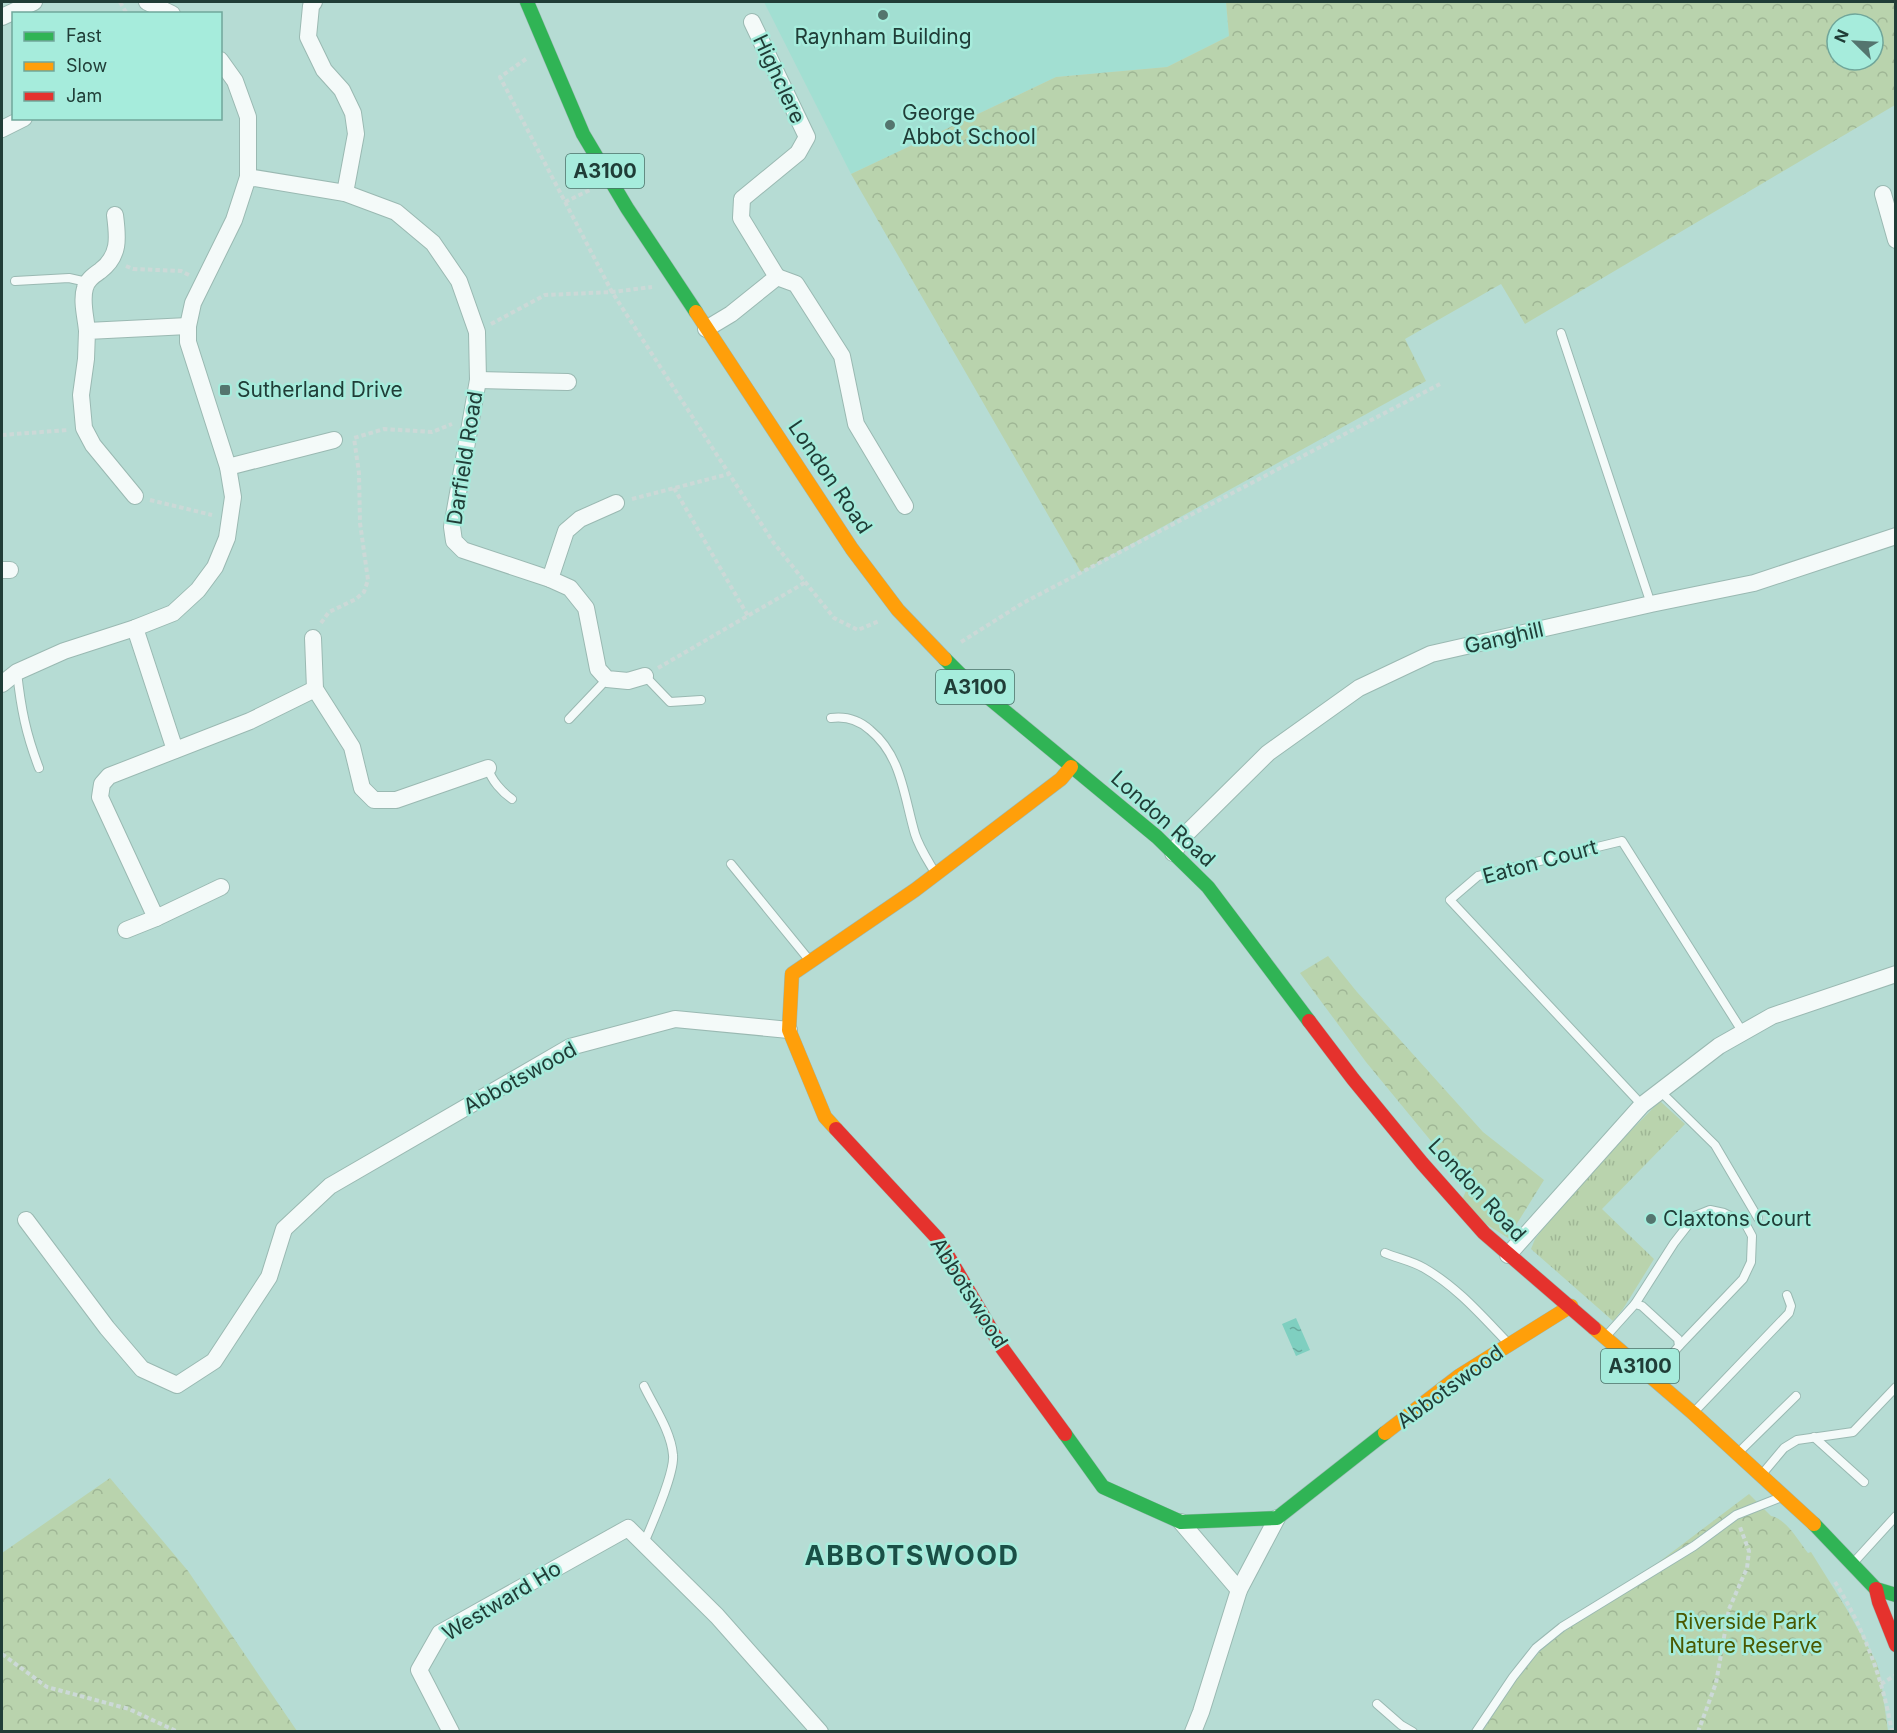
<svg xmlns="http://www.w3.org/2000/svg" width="1897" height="1733" viewBox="0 0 1897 1733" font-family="Inter,sans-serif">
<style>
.built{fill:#a2dfd2}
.grass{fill:url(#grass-tufts)}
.forest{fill:url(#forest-crowns);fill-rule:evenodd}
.water{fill:url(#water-ripples)}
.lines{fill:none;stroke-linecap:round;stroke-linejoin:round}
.lane-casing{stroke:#9ab9b2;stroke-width:10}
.street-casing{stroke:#9ab9b2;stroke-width:18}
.fast-casing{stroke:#9ab9b2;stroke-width:15}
.slow-casing{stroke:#9ab9b2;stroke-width:15}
.jam-casing{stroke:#9ab9b2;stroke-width:15}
.path{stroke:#ccd9d7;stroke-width:4;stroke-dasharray:4.5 3;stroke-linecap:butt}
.lane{stroke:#f4faf9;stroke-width:8}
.street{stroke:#f4faf9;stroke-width:16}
.fast{stroke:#30b455;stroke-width:14}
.slow{stroke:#ff9f0a;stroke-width:14}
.jam{stroke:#e5322d;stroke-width:14}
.poi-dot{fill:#54756e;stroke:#a6ecdc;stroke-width:2}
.labels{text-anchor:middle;stroke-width:5;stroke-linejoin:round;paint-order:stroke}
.shield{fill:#a6ecdc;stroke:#487268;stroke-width:1.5}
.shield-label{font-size:20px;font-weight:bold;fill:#203d37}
.poi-label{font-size:21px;fill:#203d37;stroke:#a6ecdc;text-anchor:start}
.street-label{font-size:21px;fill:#203d37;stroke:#a6ecdc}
.park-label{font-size:21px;fill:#4a5800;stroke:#a6ecdc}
.district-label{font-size:27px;font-weight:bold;letter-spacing:1.5px;fill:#1a4f46;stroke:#a6ecdc}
</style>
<defs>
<pattern id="grass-tufts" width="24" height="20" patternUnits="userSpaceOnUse" patternTransform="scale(1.5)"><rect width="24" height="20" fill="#b9d3ad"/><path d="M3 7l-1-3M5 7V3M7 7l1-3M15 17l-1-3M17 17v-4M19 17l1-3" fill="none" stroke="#9fb695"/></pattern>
<pattern id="forest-crowns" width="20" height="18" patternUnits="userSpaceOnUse" patternTransform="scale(1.5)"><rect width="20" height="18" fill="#b9d3ad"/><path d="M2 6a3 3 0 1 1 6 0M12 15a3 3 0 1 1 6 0" fill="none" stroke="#9fb695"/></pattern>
<pattern id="water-ripples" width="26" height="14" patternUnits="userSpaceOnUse" patternTransform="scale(1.5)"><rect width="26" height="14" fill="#7fcfc0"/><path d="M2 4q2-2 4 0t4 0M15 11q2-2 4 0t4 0" fill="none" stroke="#68a99d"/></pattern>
</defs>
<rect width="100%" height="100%" fill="#b6dcd4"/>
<polygon class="built" points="764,2 1227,2 1226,3 1229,36 1167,67 1056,77 851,174"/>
<polygon class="grass" points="1660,1101 1685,1124 1602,1209 1654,1259 1623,1309 1613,1321 1531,1249 1535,1239 1574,1189"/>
<g class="forest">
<path d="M1226,2H1895V105L1525,324L1501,284L1405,339L1426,381L1081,572L851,174L1056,77L1167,67L1229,36ZM1837,24H1873V60H1837Z"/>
<polygon points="1328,956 1357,992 1483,1132 1544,1180 1508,1238 1459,1207 1468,1186 1366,1062 1300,973"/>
<polygon points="110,1478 188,1571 297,1731 2,1731 2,1553"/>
<path d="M1749,1494L1771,1516C1787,1519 1799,1542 1808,1553L1811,1552L1846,1608L1876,1661L1880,1674L1888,1731L1482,1732L1512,1685L1528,1664L1549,1642L1602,1605Z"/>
</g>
<polygon class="water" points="1296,1318 1310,1350 1296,1356 1282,1324"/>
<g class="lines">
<g class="lane-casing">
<g id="lane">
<polyline points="15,281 69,278 87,282"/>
<polyline points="1561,333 1651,604"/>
<path d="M17,672C21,709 26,734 39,768"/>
<polyline points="645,676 670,702 701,700"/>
<path d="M831,718C846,716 859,720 870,730C902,756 904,797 915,834C919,847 927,859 934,871"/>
<polyline points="569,719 607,679"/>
<path d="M488,768C491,780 502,792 512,799"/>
<polyline points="731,864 810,961"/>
<polyline points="1660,1091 1715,1145 1758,1218"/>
<polyline points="1642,1105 1450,900 1478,876 1622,841 1742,1031"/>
<path d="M1385,1253C1397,1258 1412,1261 1424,1268C1457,1287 1481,1315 1507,1342"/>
<polyline points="1635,1304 1674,1243 1695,1216 1710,1210 1724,1213 1745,1223 1752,1236 1751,1262 1743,1279 1679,1346"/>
<polyline points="1608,1334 1635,1304 1642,1306 1678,1339 1679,1346 1654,1376"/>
<polyline points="1695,1411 1789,1313 1791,1306 1787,1295"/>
<polyline points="1814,1437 1864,1482"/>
<polyline points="1740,1451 1796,1396"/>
<polyline points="1763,1473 1784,1448 1797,1440 1853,1432 1896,1387"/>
<path d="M644,1543C652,1524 675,1473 673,1455C671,1431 654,1407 644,1386"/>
<polyline points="1855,1561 1896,1516"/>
<polyline points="1377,1704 1401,1725 1413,1732"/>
<polyline points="1476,1732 1513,1677 1536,1648 1562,1627 1694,1546 1736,1515 1779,1498"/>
</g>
</g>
<g class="street-casing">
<g id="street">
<polyline points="147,2 172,14"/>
<polyline points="314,2 311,6 308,37 324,70 342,90 353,113 356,134 345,193"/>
<polyline points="2,17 34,2"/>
<polyline points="2,129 24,118"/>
<polyline points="248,177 345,193 396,212 433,243 459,281 477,332 478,380 452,527 454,541 463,550 550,579 570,588 586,608 598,669 607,679 628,681 645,676"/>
<polyline points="1883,194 1896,240"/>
<polyline points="777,277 796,284 842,356 856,424 905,506"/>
<polyline points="706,329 731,314 777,277 741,218 742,199 798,153 807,137 752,22"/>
<path d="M87,331C86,318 81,301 85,288C87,280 93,276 100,271C120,256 118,238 115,215"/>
<polyline points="478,380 568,382"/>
<polyline points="228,467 334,440"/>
<polyline points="135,496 93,445 84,428 81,395 86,359 87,331 188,326"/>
<polyline points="2,570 10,570"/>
<polyline points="550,579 566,531 580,519 616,503"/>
<polyline points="135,628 175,750"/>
<polyline points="313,638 315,689 352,747 362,788 374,800 396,800 488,768"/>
<polyline points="2,684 17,672 64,651 135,628 173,613 198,590 215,567 227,538 233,497 228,467 188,342 188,326 193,303 234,220 248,177 248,117 235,81 220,60"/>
<polyline points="1173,853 1188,832 1268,753 1359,688 1431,654 1651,604 1754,583 1896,536"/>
<polyline points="221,887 156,918 100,797 102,784 109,776 250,721 315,689"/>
<polyline points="126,930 156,918"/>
<polyline points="26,1220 107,1328 142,1369 177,1385 214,1361 269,1277 284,1229 330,1186 570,1047 675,1019 789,1030"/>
<polyline points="1508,1255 1642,1105 1719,1046 1772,1016 1896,974"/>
<polyline points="1181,1522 1239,1590"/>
<polyline points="451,1732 419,1670 440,1633 628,1528 717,1616 820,1732"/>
<polyline points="1193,1732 1201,1712 1239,1590 1277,1518"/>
</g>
</g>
<g class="fast-casing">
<g id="fast">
<polyline points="527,2 583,134 627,208 696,312"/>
<polyline points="945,659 960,674 1157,837 1208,887 1309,1021"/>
<polyline points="1065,1434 1103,1487 1181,1522 1277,1518 1385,1433"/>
<polyline points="1814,1524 1876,1589 1896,1595"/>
</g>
</g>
<g class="slow-casing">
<g id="slow">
<polyline points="696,312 852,549 898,610 945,659"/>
<polyline points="836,1129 825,1117 789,1030 792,974 915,890 1061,779 1071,767"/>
<polyline points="1594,1328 1693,1413 1814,1524"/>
<polyline points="1385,1433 1459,1376 1571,1306"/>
</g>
</g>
<g class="jam-casing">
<g id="jam">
<polyline points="1309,1021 1353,1079 1422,1163 1484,1233 1594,1328"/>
<polyline points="836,1129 938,1239 1002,1348 1065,1434"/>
<polyline points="1876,1589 1879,1602 1896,1645"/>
</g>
</g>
<g class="path">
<polyline points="120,2 127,14"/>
<polyline points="526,59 500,77 612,292 773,542 834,618 858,630 879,621"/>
<polyline points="565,202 592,189"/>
<polyline points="126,266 133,269 181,271 189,275"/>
<polyline points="491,324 545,295 612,292 652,287"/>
<polyline points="2,435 68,430"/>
<polyline points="674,488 748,616"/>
<polyline points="632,499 729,474"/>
<polyline points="150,500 212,515"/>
<polyline points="321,623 329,612 356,599 364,592 368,580 360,523 359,473 354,438 384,429 432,432 452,424"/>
<polyline points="961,642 1023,603 1440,384"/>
<polyline points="658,668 806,582"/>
<path d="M1835,1582C1863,1627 1883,1679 1892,1732"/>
<polyline points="2,1654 47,1687 129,1709 178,1732"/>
<polyline points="1881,1684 1896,1675"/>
<polyline points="1698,1732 1716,1683 1729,1609 1747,1568 1749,1551 1740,1527"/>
</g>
<use href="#lane" class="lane"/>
<use href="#street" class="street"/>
<use href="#fast" class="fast"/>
<use href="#slow" class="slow"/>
<use href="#jam" class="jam"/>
</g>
<g class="poi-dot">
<circle cx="883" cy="15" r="6"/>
<circle cx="890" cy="125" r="6"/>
<rect x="219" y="384" width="12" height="12" rx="3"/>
<circle cx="1651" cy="1219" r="6"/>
</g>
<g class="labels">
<g class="shield">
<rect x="566" y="154" width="78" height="34" rx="4.5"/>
<rect x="936" y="670" width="78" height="34" rx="4.5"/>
<rect x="1601" y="1349" width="78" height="34" rx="4.5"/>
</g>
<g class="shield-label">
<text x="605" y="178">A3100</text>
<text x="975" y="694">A3100</text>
<text x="1640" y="1373">A3100</text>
</g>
<g class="poi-label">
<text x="883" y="44" text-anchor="middle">Raynham Building</text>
<text x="902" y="120">George<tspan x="902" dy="24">Abbot School</tspan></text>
<text x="237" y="397">Sutherland Drive</text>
<text x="1663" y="1226">Claxtons Court</text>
</g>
<g class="street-label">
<text transform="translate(779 79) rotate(65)" y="7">Highclere</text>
<text transform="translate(465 458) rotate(-81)" y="7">Darfield Road</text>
<text transform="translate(830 477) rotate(56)" y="7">London Road</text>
<text transform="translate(1504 638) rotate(-13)" y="7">Ganghill</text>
<text transform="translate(1163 819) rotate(42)" y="7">London Road</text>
<text transform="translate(1540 862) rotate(-15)" y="7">Eaton Court</text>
<text transform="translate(520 1078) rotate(-29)" y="7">Abbotswood</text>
<text transform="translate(1477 1190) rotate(47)" y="7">London Road</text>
<text transform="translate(969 1293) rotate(58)" y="7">Abbotswood</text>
<text transform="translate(1450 1387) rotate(-36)" y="7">Abbotswood</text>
<text transform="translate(502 1601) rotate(-31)" y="7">Westward Ho</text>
</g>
<g class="park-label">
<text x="1746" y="1629">Riverside Park<tspan x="1746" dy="24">Nature Reserve</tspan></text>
</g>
<g class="district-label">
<text x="912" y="1565">ABBOTSWOOD</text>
</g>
</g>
<rect width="1897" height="1733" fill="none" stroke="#203d37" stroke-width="6"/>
<rect x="12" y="12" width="210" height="108" fill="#a6ecdc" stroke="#70a69a" stroke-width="1.5"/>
<rect x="24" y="32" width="30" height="9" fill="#30b455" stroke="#70a69a" stroke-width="1.5"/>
<text x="66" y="42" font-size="18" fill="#203d37">Fast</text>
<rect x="24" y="62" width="30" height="9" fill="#ff9f0a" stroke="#70a69a" stroke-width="1.5"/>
<text x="66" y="72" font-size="18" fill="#203d37">Slow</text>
<rect x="24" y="92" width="30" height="9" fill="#e5322d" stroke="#70a69a" stroke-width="1.5"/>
<text x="66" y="102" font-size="18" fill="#203d37">Jam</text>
<g transform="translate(1855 42) rotate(294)"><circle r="28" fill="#a6ecdc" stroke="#70a69a" stroke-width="1.5"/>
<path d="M0-4.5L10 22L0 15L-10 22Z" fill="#54756e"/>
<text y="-9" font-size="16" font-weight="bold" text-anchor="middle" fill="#203d37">N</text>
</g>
</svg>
